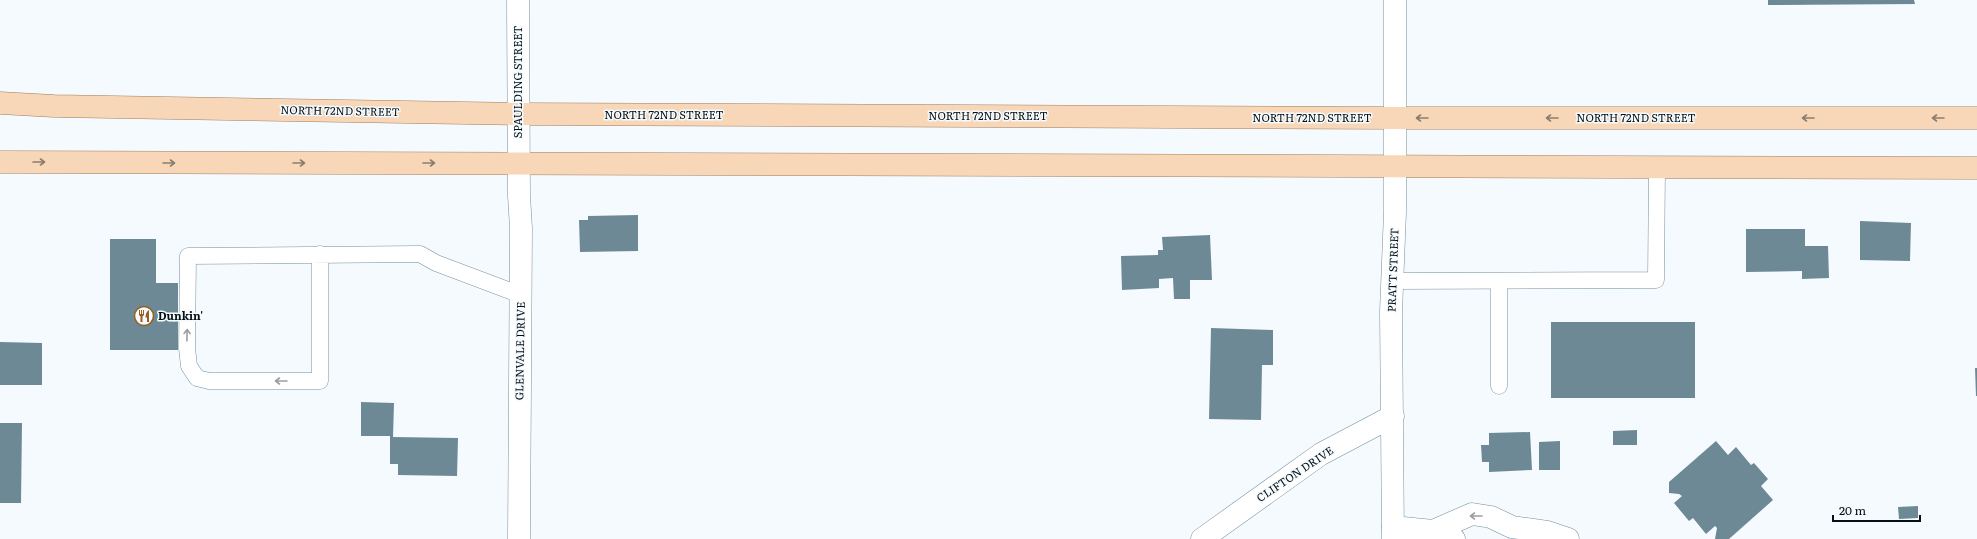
<svg xmlns="http://www.w3.org/2000/svg" width="1977" height="539" viewBox="0 0 1977 539" font-family="Literata,serif">
<style>
.building{fill:#6e8996}
.lines{fill:none;stroke-linecap:round;stroke-linejoin:round}
.lane-casing{stroke:#75909e;stroke-width:17}
.street-casing{stroke:#75909e;stroke-width:23}
.primary-casing{stroke:#a07f5f;stroke-width:23}
.lane{stroke:#fff;stroke-width:16}
.street{stroke:#fff;stroke-width:22}
.primary{stroke:#f8d6b8;stroke-width:22}
.oneway{stroke:#8b7d6e}
.oneway2{stroke:#9b9fa1}
.labels{text-anchor:middle;stroke-width:3;stroke-linejoin:round;paint-order:stroke}
.street-label{font-size:11px;fill:#061014;stroke:#f4fafd}
.poi-label{font-size:11px;font-weight:bold;fill:#061014;stroke:#f4fafd;text-anchor:start}
</style>
<rect width="100%" height="100%" fill="#f4fafd"/>
<g class="building">
<polygon points="1768,0 1914,0 1915,4 1768,5"/>
<polygon points="638,215 638,251 580,252 579,220 588,220 588,216"/>
<polygon points="1860,221 1911,223 1910,261 1860,260"/>
<polygon points="1746,229 1805,229 1805,246 1828,246 1829,278 1802,279 1802,271 1746,272"/>
<polygon points="1210,235 1212,280 1190,280 1190,299 1174,299 1173,278 1159,279 1159,288 1122,290 1121,256 1158,255 1158,250 1163,250 1162,237"/>
<polygon points="110,239 156,239 156,283 178,283 178,350 110,350"/>
<rect x="1551" y="322" width="144" height="76"/>
<polygon points="1211,328 1273,330 1273,365 1262,365 1261,420 1209,419"/>
<polygon points="0,342 42,343 42,385 0,385"/>
<polygon points="1975,368 1977,368 1977,396 1976,396"/>
<polygon points="361,402 394,403 393,437 458,438 457,476 398,475 398,464 390,464 390,436 361,436"/>
<polygon points="0,423 22,423 21,503 0,503"/>
<polygon points="1637,430 1637,445 1613,445 1613,431"/>
<polygon points="1530,432 1532,470 1489,472 1489,462 1482,462 1481,445 1489,445 1489,433"/>
<polygon points="1560,441 1560,470 1539,470 1539,442"/>
<polygon points="1716,441 1728,455 1736,447 1751,465 1754,463 1768,479 1761,486 1773,500 1729,539 1715,539 1717,528 1715,526 1706,534 1693,518 1689,521 1674,503 1682,496 1679,494 1669,493 1669,482"/>
<polygon points="1918,506 1918,518 1899,519 1898,507"/>
</g>
<g class="lines">
<g class="lane-casing">
<g id="lane">
<polyline points="320,254 320,381 209,381 197,378 189,366 187,348 188,256 420,254 436,263 521,295"/>
<polyline points="1392,281 1656,280 1657,167"/>
<polyline points="1499,281 1499,386"/>
</g>
</g>
<g class="street-casing">
<g id="street">
<polyline points="518,0 519,196 521,228 519,539"/>
<polyline points="1393,527 1433,531 1454,539"/>
<polyline points="1433,531 1472,514 1491,517 1512,527 1547,532 1568,539"/>
<polyline points="1202,539 1321,454 1393,416"/>
<polyline points="1393,539 1391,312 1395,212 1395,0"/>
</g>
</g>
<g class="primary-casing">
<g id="primary">
<polyline points="0,103 54,106 518,114 1395,118 1977,118"/>
<polyline points="0,162 1977,168"/>
</g>
</g>
<use href="#lane" class="lane"/>
<use href="#street" class="street"/>
<use href="#primary" class="primary"/>
</g>
<defs><path id="oneway-shaft" d="M-6 0H5M1.5-3L5.5 0L1.5 3" fill="none" stroke-width="1.6" stroke-linecap="round" stroke-linejoin="round"/></defs>
<g class="oneway">
<use href="#oneway-shaft" transform="translate(1422 118) rotate(180)"/>
<use href="#oneway-shaft" transform="translate(1552 118) rotate(180)"/>
<use href="#oneway-shaft" transform="translate(1808 118) rotate(180)"/>
<use href="#oneway-shaft" transform="translate(1938 118) rotate(180)"/>
<use href="#oneway-shaft" transform="translate(39 162)"/>
<use href="#oneway-shaft" transform="translate(169 163)"/>
<use href="#oneway-shaft" transform="translate(299 163)"/>
<use href="#oneway-shaft" transform="translate(429 163)"/>
</g>
<g class="oneway2">
<use href="#oneway-shaft" transform="translate(187 335) rotate(-89)"/>
<use href="#oneway-shaft" transform="translate(281 381) rotate(-180)"/>
<use href="#oneway-shaft" transform="translate(1476 516) rotate(180)"/>
</g>
<defs>
<g id="restaurant-ring" transform="scale(1)"><circle r="9.5" fill="#f4fafd" stroke="#995e1e" stroke-width="1.5"/><path d="M-5-6h1v4h1v-4h1v4h1v-4h1v5L-1.5 .5V6h-2V.5L-5-1ZM5-6V6H3V1.5H1.5Q1.5-4 5-6Z" fill="#995e1e"/></g>
</defs>
<g fill-rule="evenodd">
<use href="#restaurant-ring" x="144" y="316"/>
</g>
<g class="labels">
<g class="street-label">
<text transform="translate(518 82) rotate(-90)" y="4">SPAULDING STREET</text>
<text transform="translate(340 111) rotate(1)" y="4">NORTH 72ND STREET</text>
<text x="664" y="119">NORTH 72ND STREET</text>
<text x="988" y="120">NORTH 72ND STREET</text>
<text x="1312" y="122">NORTH 72ND STREET</text>
<text x="1636" y="122">NORTH 72ND STREET</text>
<text transform="translate(1393 270) rotate(-88)" y="4">PRATT STREET</text>
<text transform="translate(520 351) rotate(-89)" y="4">GLENVALE DRIVE</text>
<text transform="translate(1295 474) rotate(-34)" y="4">CLIFTON DRIVE</text>
</g>
<g class="poi-label">
<text x="158" y="320">Dunkin'</text>
</g>
</g>
<path d="M1833 515v6h87v-6" fill="none" stroke="#061014" stroke-width="2"/>
<text x="1839" y="515" font-size="12" fill="#061014" stroke="#f4fafd" stroke-width="3" paint-order="stroke">20 m</text>
</svg>
